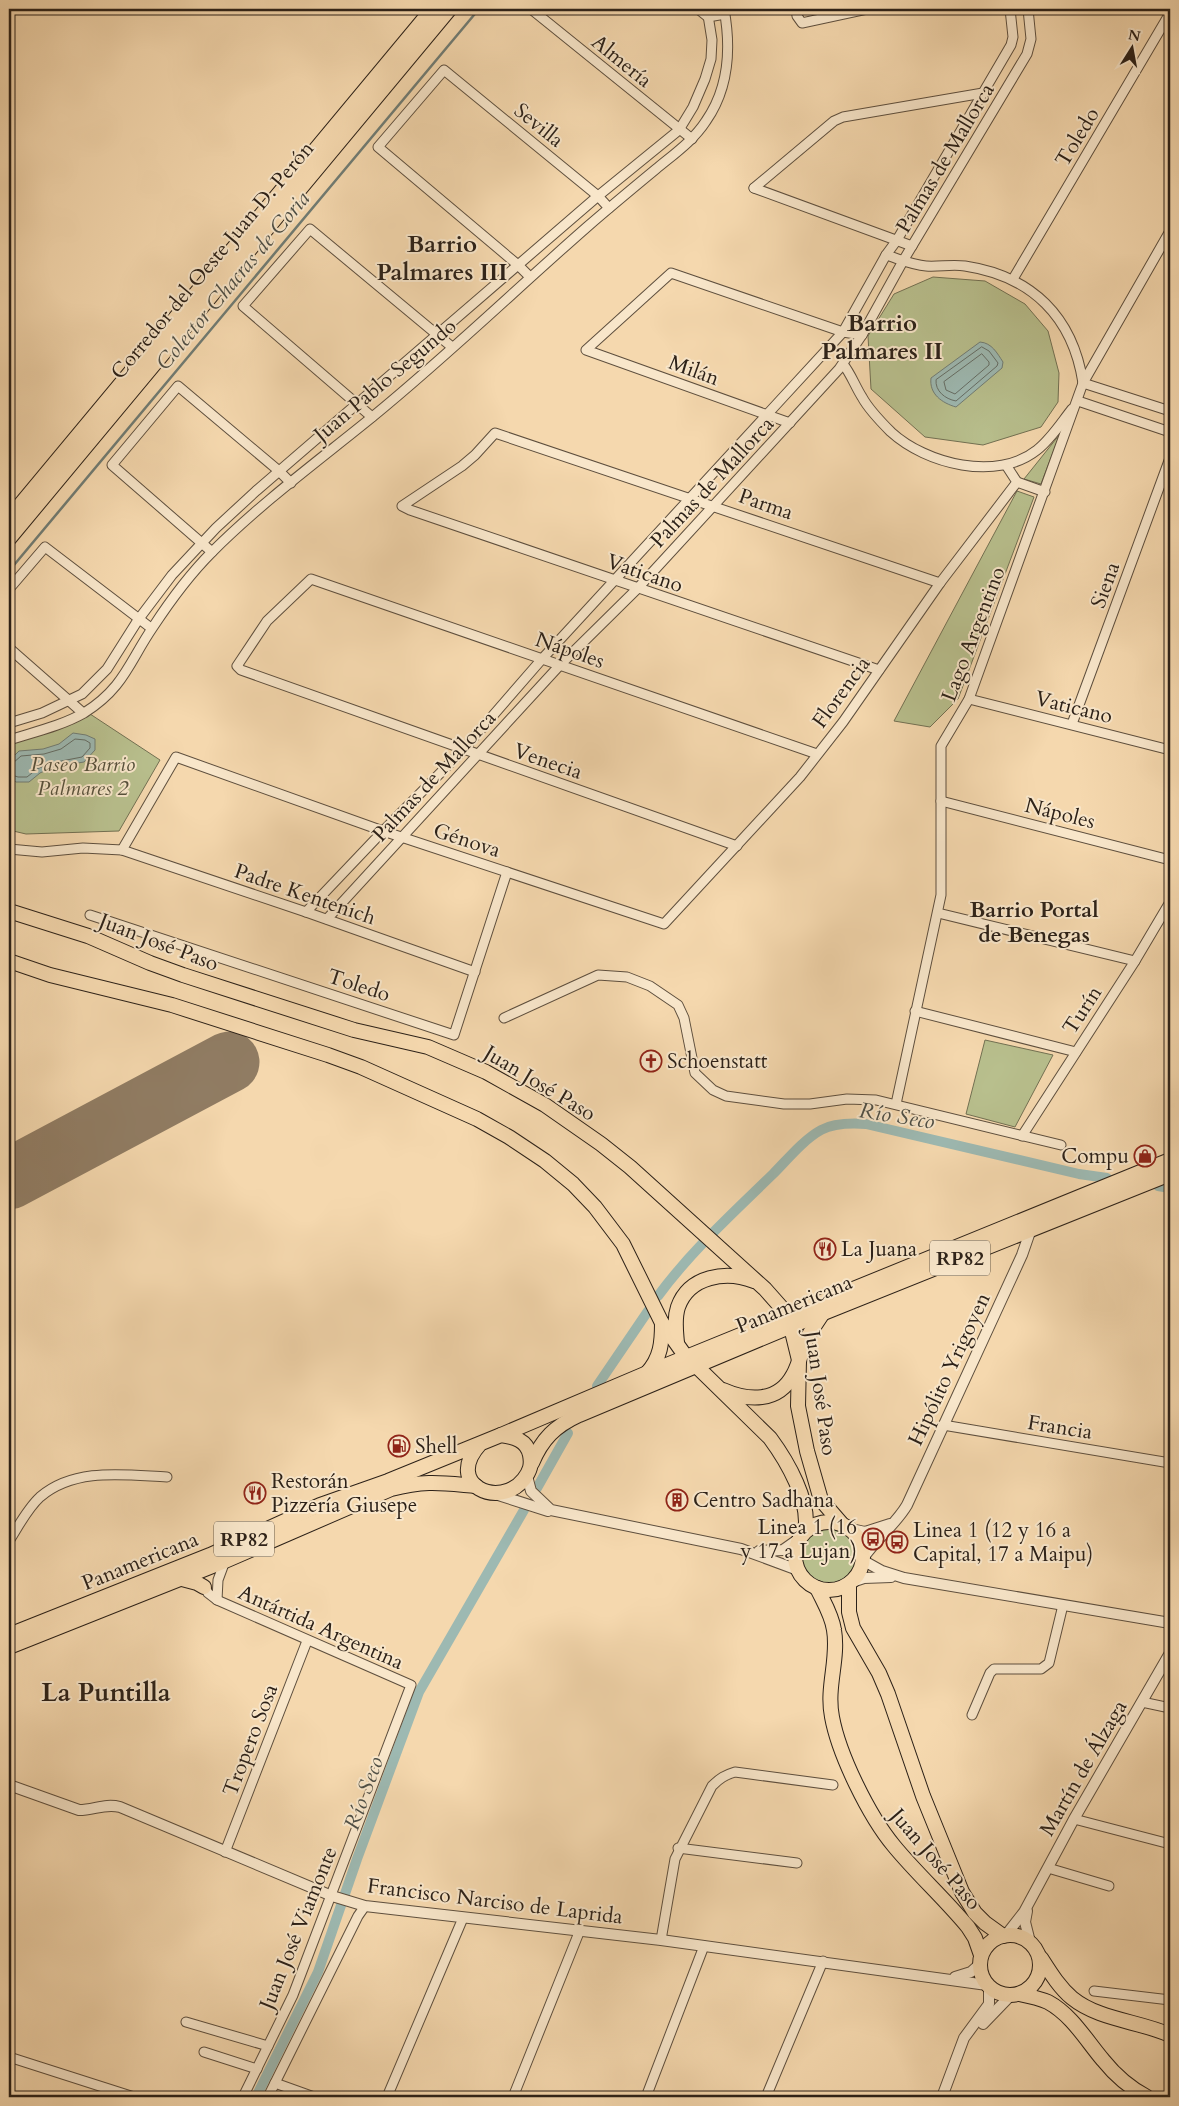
<svg xmlns="http://www.w3.org/2000/svg" width="1179" height="2106" viewBox="0 0 1179 2106" font-family="Cardo,serif">
<style>
.green{fill:#b8bf8d;stroke:#727052}
.water{fill:#9db9b2;stroke:#707c74}
.lines{fill:none;stroke-linecap:round;stroke-linejoin:round}
.shore{stroke:#646d65;stroke-width:1}
.stream{stroke:#707c74;stroke-width:2.5}
.canal{stroke:#9db9b2;stroke-width:10}
.runway{stroke:#907c63;stroke-width:61}
.minor-casing{stroke:#5e4f3e;stroke-width:11}
.tertiary-casing{stroke:#5e4f3e;stroke-width:12}
.primary-casing{stroke:#2c2118;stroke-width:16}
.trunk-casing{stroke:#2c2118;stroke-width:16}
.motorway-casing{stroke:#2c2118;stroke-width:17}
.minor{stroke:#f8e6ca;stroke-width:9}
.tertiary{stroke:#f8e6ca;stroke-width:10}
.primary{stroke:#f5d8ae;stroke-width:14}
.trunk{stroke:#f5d8ae;stroke-width:14}
.motorway{stroke:#f5d8ae;stroke-width:15}
.labels{text-anchor:middle;stroke-width:4;stroke-linejoin:round;paint-order:stroke}
.shield{fill:#f8e6ca;stroke:#695c4d;stroke-width:1}
.shield-label{font-size:20px;font-weight:bold;fill:#2c2118}
.street-label{font-size:21px;fill:#2c2118;stroke:#f8e6ca}
.park-label{font-size:21px;font-style:italic;fill:#56503b;stroke:#f8e6ca}
.poi-label{font-size:21px;fill:#2c2118;stroke:#f8e6ca;text-anchor:start}
.water-label{font-size:22px;font-style:italic;fill:#4e4f46;stroke:#f8e6ca}
.neighbourhood-label{font-size:22px;font-weight:bold;fill:#2c2118;stroke:#f8e6ca}
.quarter-label{font-size:24px;font-weight:bold;fill:#2c2118;stroke:#f8e6ca}
.district-label{font-size:26px;font-weight:bold;fill:#2c2118;stroke:#f8e6ca}
</style>
<rect width="100%" height="100%" fill="#f5d8ae"/>
<filter id="stains"><feTurbulence type="fractalNoise" baseFrequency=".004" numOctaves="4"/><feColorMatrix values="0 0 0 0 .2 0 0 0 0 .09 0 0 0 0 .02 0 0 0 .5 -.17"/></filter>
<radialGradient id="worn" r=".72"><stop offset=".6" stop-color="#630" stop-opacity="0"/><stop offset="1" stop-color="#630" stop-opacity=".3"/></radialGradient>
<g class="green">
<polygon points="933,277 985,281 1025,304 1048,331 1059,373 1058,402 1041,427 983,445 925,437 871,389 868,336 894,294"/>
<polygon points="1060,434 1041,484 1024,479"/>
<polygon points="1017,491 1034,497 958,699 930,727 894,721"/>
<polygon points="87,712 160,760 119,831 26,834 9,830 9,741"/>
<polygon points="985,1040 1053,1055 1015,1127 966,1114"/>
<circle cx="829" cy="1555" r="28"/>
</g>
<g class="water">
<path d="M980,342C992,343 997,353 1003,362L1002,368L956,407C942,403 929,394 931,378Z"/>
<polygon points="73,733 86,735 95,739 95,750 84,762 53,767 40,773 29,782 16,782 10,778 9,761 19,751 43,749 59,744"/>
</g>
<g class="lines">
<g class="shore">
<path d="M982,347L989,351L998,363L997,366L956,401C945,399 935,391 936,380Z"/>
<polygon points="982,354 989,362 989,365 955,394 946,390 944,382"/>
<polyline points="9,764 13,763 21,756 44,754 61,749 75,739 85,740 90,743 90,748 82,757 51,763 37,769 27,777 18,777 9,774"/>
</g>
<polyline class="stream" points="9,571 479,9"/>
<g class="canal">
<polyline points="1158,1186 1170,1188"/>
<path d="M658,1296C691,1251 733,1213 773,1174C787,1160 803,1140 821,1130C834,1123 851,1123 866,1124L1079,1174L1107,1178"/>
<polyline points="597,1386 648,1311"/>
<polyline points="537,1488 568,1433"/>
<polyline points="256,2097 318,1972 357,1859 419,1692 524,1510"/>
</g>
<polyline class="runway" points="9,1179 229,1062"/>
<g class="minor-casing">
<g id="minor">
<polyline points="531,9 692,139"/>
<polyline points="698,9 708,17 725,14"/>
<polyline points="796,9 797,16 802,23 867,9"/>
<polyline points="754,188 834,121 843,117 983,93"/>
<polyline points="754,188 912,246"/>
<path d="M886,255C899,259 913,265 926,266C939,267 952,264 965,266C1032,276 1073,317 1083,383"/>
<polyline points="530,277 518,265 378,147 444,70 598,196 609,208"/>
<polyline points="1013,279 1170,13"/>
<path d="M843,364C851,374 855,386 862,397C869,410 881,422 891,432C926,464 997,482 1037,450C1051,439 1061,423 1072,409"/>
<polyline points="1083,383 1170,411"/>
<polyline points="1078,401 1170,432"/>
<polyline points="372,417 243,306 310,229 452,347"/>
<polyline points="790,423 586,350 671,273 843,332 862,335"/>
<polyline points="1017,482 1045,492"/>
<polyline points="212,552 112,465 178,386 279,471 291,483"/>
<polyline points="9,589 45,547 151,628"/>
<polyline points="9,648 83,713"/>
<polyline points="879,670 410,510 402,506 462,466 475,455 495,433 940,583"/>
<polyline points="969,699 1170,750"/>
<polyline points="9,723 42,713 82,694 107,669 138,620 172,575 216,528 256,491 438,334 598,196 679,130 693,107 705,79 711,59 712,40 707,9"/>
<polyline points="1072,724 1170,458"/>
<path d="M9,740C34,732 61,726 84,713C124,688 129,662 153,627C170,601 190,574 212,552C261,503 318,461 371,418C446,357 515,290 587,227C610,207 633,188 656,169C674,154 693,141 706,121C729,88 731,47 724,9"/>
<polyline points="941,801 1170,860"/>
<polyline points="737,846 241,670 237,666 267,621 311,579 817,754"/>
<polyline points="9,849 42,852 83,848 122,850 306,912 475,972"/>
<polyline points="122,850 176,757 383,831 664,924 800,777 843,722 940,583 1017,482 1006,465"/>
<polyline points="306,912 383,831 463,750 542,659 843,332 886,255 897,240 1011,45 1013,37 1010,9"/>
<polyline points="938,913 1135,961"/>
<polyline points="90,915 454,1035 507,872"/>
<polyline points="327,919 560,665 637,589 839,369 862,335 903,261 1027,54 1031,39 1028,9"/>
<polyline points="915,1011 1076,1052"/>
<polyline points="504,1018 598,975 627,977 650,986 678,1005 684,1018 695,1073 713,1090 726,1096 784,1104 810,1104 847,1099 876,1100 1061,1145"/>
<polyline points="896,1104 941,895 941,746 969,699 1083,383 1170,231"/>
<polyline points="1022,1136 1135,961 1170,902"/>
<polyline points="943,1425 1170,1463"/>
<path d="M9,1541C18,1527 27,1509 40,1497C75,1467 125,1475 167,1477"/>
<polyline points="203,1584 208,1593 217,1600 411,1685 293,1995 243,2097"/>
<polyline points="217,1600 218,1580 225,1561"/>
<polyline points="1142,1702 1170,1708"/>
<polyline points="972,1715 990,1673 994,1669 1041,1669 1049,1663 1063,1605"/>
<polyline points="1074,1819 1170,1844"/>
<polyline points="678,1848 797,1863"/>
<polyline points="225,1852 307,1641"/>
<polyline points="1048,1868 1109,1886"/>
<path d="M661,1940L675,1859L712,1786C720,1778 725,1775 735,1772L833,1785"/>
<polyline points="1094,1991 1170,2000"/>
<polyline points="186,2022 268,2046"/>
<polyline points="204,2052 257,2069"/>
<polyline points="9,2057 134,2097"/>
<polyline points="275,2083 314,2097"/>
<polyline points="268,2097 358,1916 365,1906"/>
<polyline points="387,2097 463,1918"/>
<polyline points="513,2097 580,1930"/>
<polyline points="646,2097 704,1946"/>
<polyline points="766,2097 823,1961"/>
</g>
</g>
<g class="tertiary-casing">
<g id="tertiary">
<polyline points="527,1476 531,1491 551,1510 741,1549 798,1570"/>
<polyline points="495,1494 548,1511"/>
<polyline points="851,1529 865,1532 890,1524"/>
<polyline points="759,1551 783,1550 800,1538"/>
<path d="M864,1557C877,1538 896,1524 907,1505L1022,1255L1031,1229"/>
<polyline points="864,1561 882,1571 904,1578 1170,1623"/>
<polyline points="852,1582 864,1578 891,1577"/>
<path d="M9,1785L79,1810C94,1810 105,1803 120,1807L332,1896L365,1906L661,1940L987,1985"/>
<polyline points="1027,1911 1025,1922 1030,1942"/>
<polyline points="1006,1935 1024,1912 1074,1819 1170,1653"/>
<polyline points="955,1977 971,1972 980,1964"/>
<polyline points="983,2024 1010,1996"/>
<polyline points="942,2097 964,2038 989,2004 989,1987"/>
</g>
</g>
<g class="primary-casing">
<g id="primary">
<polyline points="501,1435 647,1373 1170,1160"/>
<path d="M532,1463C542,1439 555,1426 579,1415L801,1322L1170,1174"/>
<polyline points="182,1579 197,1583 204,1587"/>
<path d="M9,1635L210,1555L320,1505L388,1481L501,1435C514,1437 527,1440 530,1455C532,1465 530,1471 524,1479C500,1510 443,1485 480,1444"/>
<path d="M9,1647L225,1561L391,1489C426,1480 441,1483 476,1486"/>
</g>
</g>
<g class="trunk-casing">
<g id="trunk">
<polyline points="9,911 88,936 150,963 183,975 354,1030 428,1047 486,1072 545,1105 601,1144 630,1167 765,1289 788,1315 799,1360 798,1406 807,1451 821,1500 841,1523"/>
<path d="M9,961L50,975L172,1005L328,1055L361,1067L477,1119L509,1137L545,1161L573,1184L595,1207L623,1244L662,1323L684,1354L770,1438C787,1461 811,1502 805,1531"/>
<path d="M677,1343C676,1331 674,1319 678,1307C689,1276 726,1270 754,1281"/>
<path d="M647,1373C661,1358 662,1342 662,1323"/>
<path d="M723,1390C748,1401 778,1403 793,1375C799,1365 801,1353 805,1342C810,1332 817,1322 823,1313"/>
<circle cx="829" cy="1556" r="34"/>
<polyline points="849,1584 849,1612 853,1628 879,1673 888,1694 923,1796 962,1892 975,1913 985,1923 1003,1936"/>
<path d="M817,1588C823,1601 832,1615 834,1630C839,1659 826,1687 832,1717C839,1755 869,1816 894,1846C917,1874 945,1899 968,1927L975,1938L981,1955"/>
<circle cx="1010" cy="1965" r="30"/>
<path d="M1041,1958C1050,1972 1059,1987 1072,1998C1099,2020 1139,2021 1170,2035"/>
<path d="M1019,1994C1029,1996 1039,1998 1048,2002C1072,2015 1086,2040 1103,2060C1115,2075 1130,2088 1147,2097"/>
</g>
</g>
<g class="motorway-casing">
<g id="motorway">
<polyline points="9,519 433,9"/>
<polyline points="9,538 449,9"/>
</g>
</g>
<use href="#minor" class="minor"/>
<use href="#tertiary" class="tertiary"/>
<use href="#primary" class="primary"/>
<use href="#trunk" class="trunk"/>
<use href="#motorway" class="motorway"/>
</g>
<defs>
<g id="church-ring" transform="scale(1.125)"><circle r="9.5" fill="#f8e6ca" stroke="#8f2418" stroke-width="1.5"/><path d="M-1.2-6h2.4v3.5h3.3v2.4h-3.3V6h-2.4V-.1h-3.3v-2.4h3.3Z" fill="#8f2418"/></g>
<g id="shop-ring" transform="scale(1.125)"><circle r="9.5" fill="#f8e6ca" stroke="#8f2418" stroke-width="1.5"/><path d="M-5-2.5h2.3a2.7 3.5 0 0 1 5.4 0H5L5.5 6h-11ZM-1.5-2.5h3a1.5 2.3 0 0 0-3 0Z" fill="#8f2418"/></g>
<g id="restaurant-ring" transform="scale(1.125)"><circle r="9.5" fill="#f8e6ca" stroke="#8f2418" stroke-width="1.5"/><path d="M-5-6h1v4h1v-4h1v4h1v-4h1v5L-1.5 .5V6h-2V.5L-5-1ZM5-6V6H3V1.5H1.5Q1.5-4 5-6Z" fill="#8f2418"/></g>
<g id="fuel-ring" transform="scale(1.125)"><circle r="9.5" fill="#f8e6ca" stroke="#8f2418" stroke-width="1.5"/><path d="M-5.5-6h7V0h2V4h1.3V-2.5L3-4.5l.8-.8L6-3V5H2.5V1h-1V6h-7ZM-4.2-4.7v3.2H.2V-4.7Z" fill="#8f2418"/></g>
<g id="building-ring" transform="scale(1.125)"><circle r="9.5" fill="#f8e6ca" stroke="#8f2418" stroke-width="1.5"/><path d="M-4-6H4V6H1V3H-1V6H-4ZM-2.5-4.3h1.7v1.8h-1.7ZM.8-4.3h1.7v1.8H.8ZM-2.5-1h1.7V.8h-1.7ZM.8-1h1.7V.8H.8Z" fill="#8f2418"/></g>
<g id="bus-ring" transform="scale(1.125)"><circle r="9.5" fill="#f8e6ca" stroke="#8f2418" stroke-width="1.5"/><path d="M-5-6H5V4H4V6H2V4H-2V6H-4V4H-5ZM-3.5-4V0h7V-4ZM-3.5 1.2v1.5H-2V1.2ZM2 1.2v1.5H3.5V1.2Z" fill="#8f2418"/></g>
</defs>
<g fill-rule="evenodd">
<use href="#church-ring" x="651" y="1061"/>
<use href="#shop-ring" x="1145" y="1156"/>
<use href="#restaurant-ring" x="825" y="1249"/>
<use href="#fuel-ring" x="399" y="1446"/>
<use href="#restaurant-ring" x="255" y="1493"/>
<use href="#building-ring" x="677" y="1500"/>
<use href="#bus-ring" x="873" y="1539"/>
<use href="#bus-ring" x="897" y="1542"/>
</g>
<g class="labels">
<g class="shield">
<rect x="930" y="1240.5" width="60" height="35" rx="4"/>
<rect x="214" y="1521.5" width="60" height="35" rx="4"/>
</g>
<g class="shield-label">
<text x="960" y="1265">RP82</text>
<text x="244" y="1546">RP82</text>
</g>
<g class="street-label">
<text transform="translate(622 61) rotate(39)" y="7">Almería</text>
<text transform="translate(539 125) rotate(39)" y="7">Sevilla</text>
<text transform="translate(1077 137) rotate(-59)" y="7">Toledo</text>
<text transform="translate(945 158) rotate(-59)" y="7">Palmas de Mallorca</text>
<text transform="translate(212 260) rotate(-50)" y="7">Corredor del Oeste Juan D. Perón</text>
<text transform="translate(694 370) rotate(20)" y="7">Milán</text>
<text transform="translate(385 380) rotate(-40)" y="7">Juan Pablo Segundo</text>
<text transform="translate(712 482) rotate(-47)" y="7">Palmas de Mallorca</text>
<text transform="translate(766 504) rotate(19)" y="7">Parma</text>
<text transform="translate(645 573) rotate(19)" y="7">Vaticano</text>
<text transform="translate(1105 585) rotate(-70)" y="7">Siena</text>
<text transform="translate(973 634) rotate(-69)" y="7">Lago Argentino</text>
<text transform="translate(570 650) rotate(19)" y="7">Nápoles</text>
<text transform="translate(841 692) rotate(-54)" y="7">Florencia</text>
<text transform="translate(1074 707) rotate(14)" y="7">Vaticano</text>
<text transform="translate(548 761) rotate(19)" y="7">Venecia</text>
<text transform="translate(434 776) rotate(-47)" y="7">Palmas de Mallorca</text>
<text transform="translate(1060 813) rotate(14)" y="7">Nápoles</text>
<text transform="translate(467 840) rotate(18)" y="7">Génova</text>
<text transform="translate(305 894) rotate(19)" y="7">Padre Kentenich</text>
<text transform="translate(159 942) rotate(21)" y="7">Juan José Paso</text>
<text transform="translate(359 985) rotate(18)" y="7">Toledo</text>
<text transform="translate(1082 1010) rotate(-57)" y="7">Turín</text>
<text transform="translate(540 1083) rotate(31)" y="7">Juan José Paso</text>
<text transform="translate(794 1304) rotate(-22)" y="7">Panamericana</text>
<text transform="translate(949 1369) rotate(-65)" y="7">Hipólito Yrigoyen</text>
<text transform="translate(821 1393) rotate(82)" y="7">Juan José Paso</text>
<text transform="translate(1060 1427) rotate(9)" y="7">Francia</text>
<text transform="translate(140 1561) rotate(-22)" y="7">Panamericana</text>
<text transform="translate(321 1627) rotate(24)" y="7">Antártida Argentina</text>
<text transform="translate(250 1740) rotate(-69)" y="7">Tropero Sosa</text>
<text transform="translate(1083 1768) rotate(-60)" y="7">Martín de Álzaga</text>
<text transform="translate(936 1859) rotate(49)" y="7">Juan José Paso</text>
<text transform="translate(495 1901) rotate(7)" y="7">Francisco Narciso de Laprida</text>
<text transform="translate(298 1928) rotate(-68)" y="7">Juan José Viamonte</text>
</g>
<g class="park-label">
<text x="83" y="771">Paseo Barrio<tspan x="83" dy="24">Palmares 2</tspan></text>
</g>
<g class="poi-label">
<text x="667" y="1068">Schoenstatt</text>
<text x="1129" y="1163" text-anchor="end">Compu</text>
<text x="841" y="1256">La Juana</text>
<text x="415" y="1453">Shell</text>
<text x="271" y="1488">Restorán<tspan x="271" dy="24">Pizzería Giusepe</tspan></text>
<text x="693" y="1507">Centro Sadhana</text>
<text x="857" y="1534" text-anchor="end">Linea 1 (16<tspan x="857" dy="24">y 17 a Lujan)</tspan></text>
<text x="913" y="1537">Linea 1 (12 y 16 a<tspan x="913" dy="24">Capital, 17 a Maipu)</tspan></text>
</g>
<g class="water-label">
<text transform="translate(232 280) rotate(-50)" y="8">Colector Chacras de Coria</text>
<text transform="translate(897 1115) rotate(9)" y="8">Río Seco</text>
<text transform="translate(363 1793) rotate(-70)" y="8">Río Seco</text>
</g>
<g class="neighbourhood-label">
<text x="1034" y="917">Barrio Portal<tspan x="1034" dy="25">de Benegas</tspan></text>
</g>
<g class="quarter-label">
<text x="442" y="252">Barrio<tspan x="442" dy="28">Palmares III</tspan></text>
<text x="882" y="331">Barrio<tspan x="882" dy="28">Palmares II</tspan></text>
</g>
<g class="district-label">
<text x="106" y="1701">La Puntilla</text>
</g>
</g>
<rect width="1179" height="2106" fill="none" stroke="#f5d8ae" stroke-width="30"/>
<rect x="10" y="10" width="1159" height="2086" fill="none" stroke="#2c2118" stroke-width="2.5"/>
<rect x="15" y="15" width="1149" height="2076" fill="none" stroke="#2c2118"/>
<g transform="translate(1132 48) rotate(11)" stroke="#f8e6ca" stroke-width="4" paint-order="stroke">
<path d="M0-4L9 19L0 12L-9 19Z" fill="#2c2118"/>
<text y="-8" font-size="14" font-weight="bold" text-anchor="middle" fill="#2c2118">N</text>
</g>
<rect width="100%" height="100%" filter="url(#stains)"/>
<rect width="100%" height="100%" fill="url(#worn)"/>
</svg>
